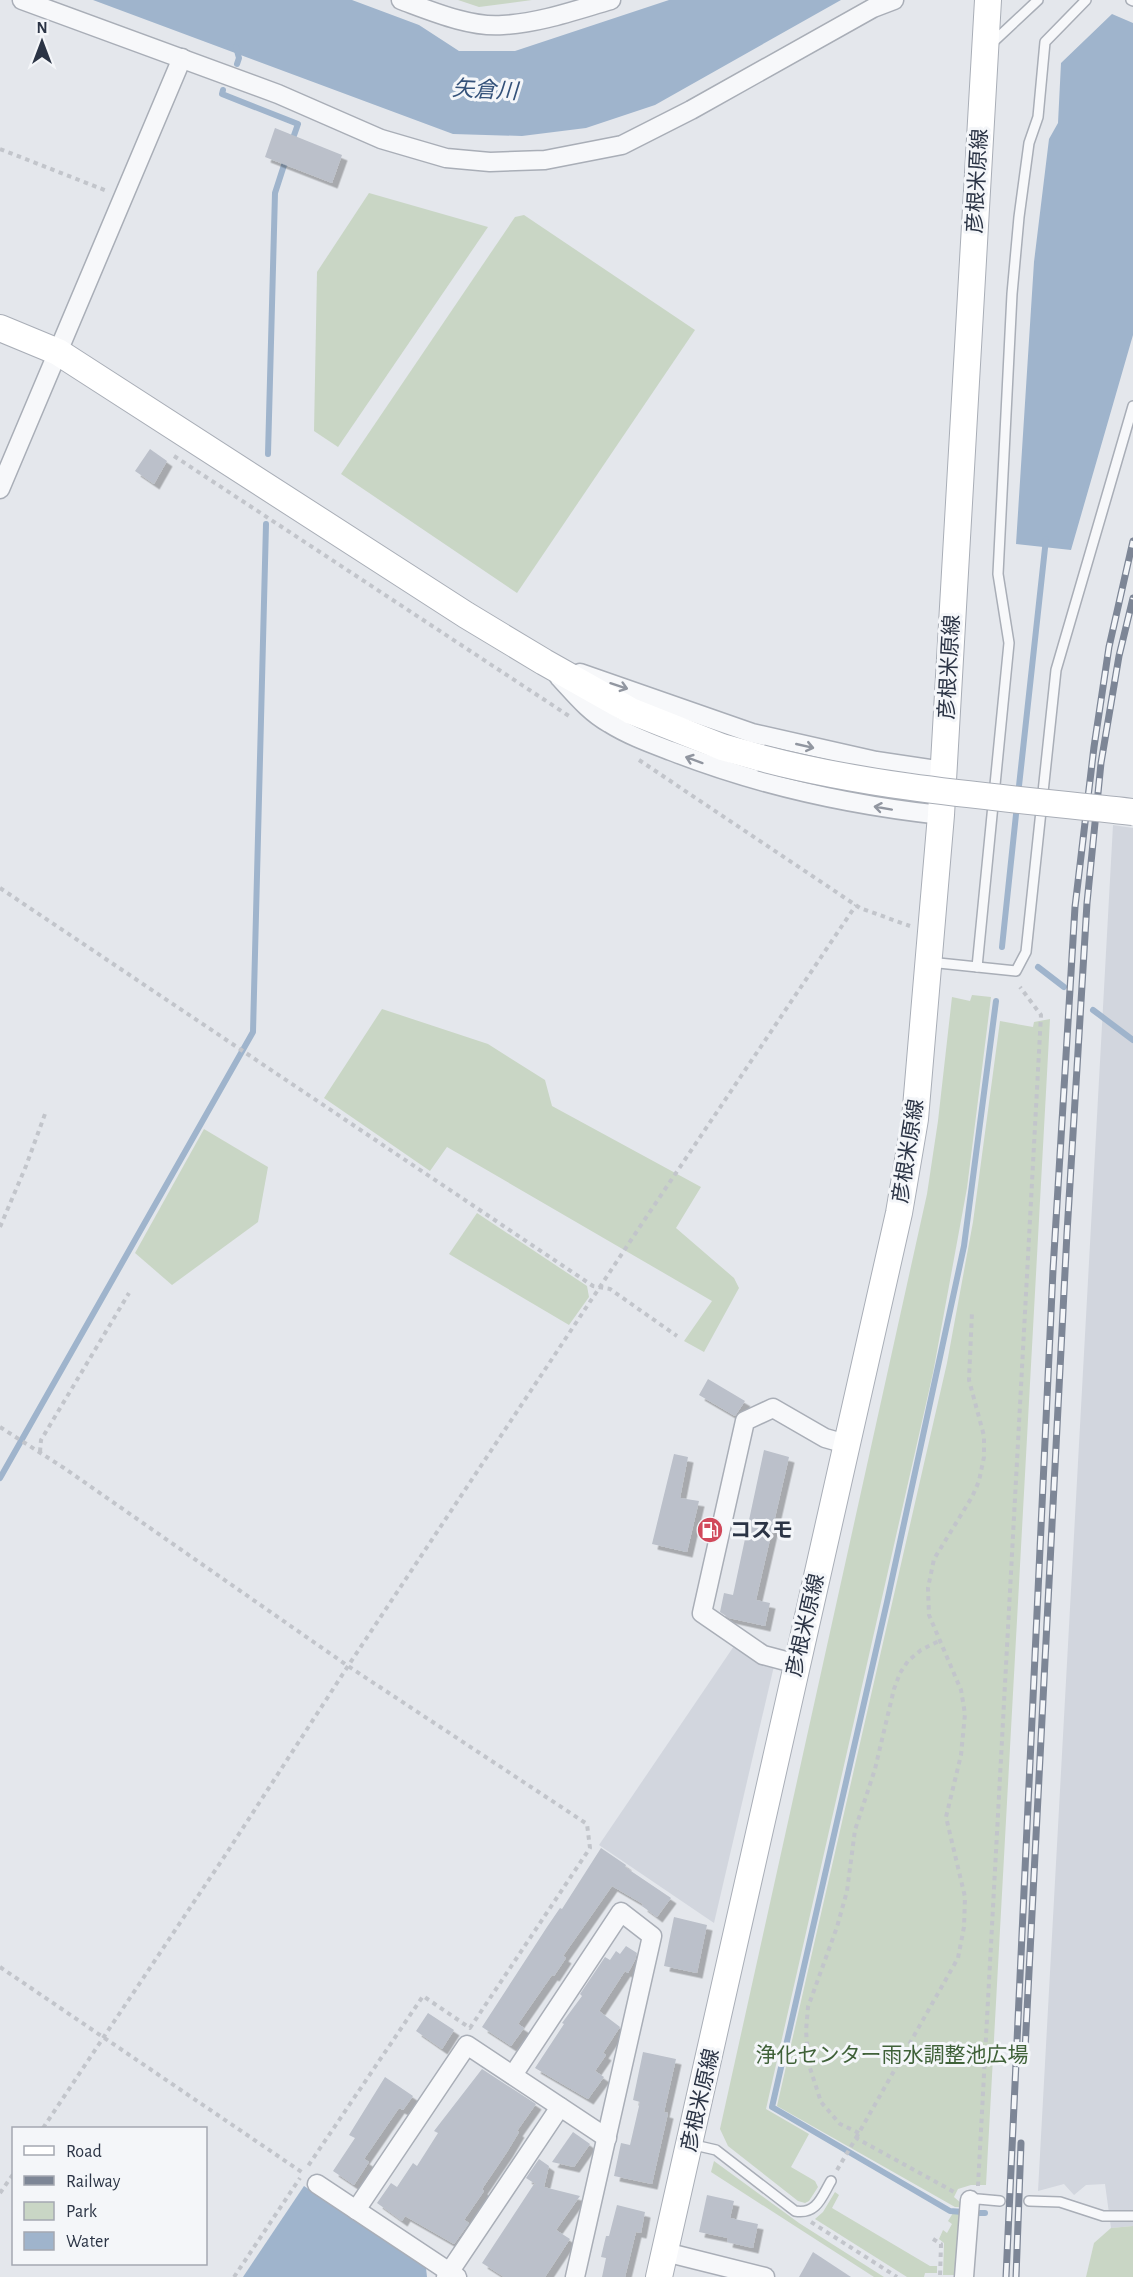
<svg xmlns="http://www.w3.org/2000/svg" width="1133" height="2277" viewBox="0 0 1133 2277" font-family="'Alegreya Sans','Noto Sans JP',sans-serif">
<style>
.built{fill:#d2d6de}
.green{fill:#c9d6c5}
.water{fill:#9fb4cc}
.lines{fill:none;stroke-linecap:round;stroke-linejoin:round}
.stream{stroke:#9fb4cc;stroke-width:6}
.building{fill:#bbc0ca;filter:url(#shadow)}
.lane-casing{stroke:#a9aeb7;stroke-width:12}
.street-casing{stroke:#a9aeb7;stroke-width:21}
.secondary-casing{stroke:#a9aeb7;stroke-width:28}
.path{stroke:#c2c5cb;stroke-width:4;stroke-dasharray:4.5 4.5;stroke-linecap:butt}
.lane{stroke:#f7f8fa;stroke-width:9}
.street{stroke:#f7f8fa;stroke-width:18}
.secondary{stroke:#fff;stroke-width:26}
.rail-casing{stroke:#7d8696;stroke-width:7}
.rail{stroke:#f4f6f9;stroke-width:4.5;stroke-dasharray:14;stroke-linecap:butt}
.secondary-bridge-casing{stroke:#a9aeb7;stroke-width:28;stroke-linecap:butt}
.secondary-bridge{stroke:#fff;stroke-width:26}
.oneway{stroke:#9196a0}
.labels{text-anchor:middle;stroke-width:6;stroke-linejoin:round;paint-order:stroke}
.street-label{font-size:21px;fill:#2b3445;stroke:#f4f6f9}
.poi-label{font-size:21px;font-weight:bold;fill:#2b3445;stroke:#f4f6f9;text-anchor:start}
.park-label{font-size:21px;fill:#3f6138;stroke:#f4f6f9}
.water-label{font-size:22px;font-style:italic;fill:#34527a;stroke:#f4f6f9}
</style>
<defs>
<filter id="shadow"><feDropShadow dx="5.5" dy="5.5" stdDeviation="0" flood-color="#0004"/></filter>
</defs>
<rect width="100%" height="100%" fill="#e4e7ec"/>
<g class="built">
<polygon points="1113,825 1133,828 1133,2226 1111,2228 1105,2184 1086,2185 1074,2195 1064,2184 1038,2191"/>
<polygon points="734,1646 774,1666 714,1923 599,1845"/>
</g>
<g class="green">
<polygon points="458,0 532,0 479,7"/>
<polygon points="369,193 488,227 338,447 314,431 317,272"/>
<polygon points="524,215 695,330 517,593 341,474 515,217"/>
<polygon points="972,995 991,997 967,1188 933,1373 766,2109 809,2134 791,2167 815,2181 818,2187 809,2201 805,2203 798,2201 728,2146 720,2129 927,1194 938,1121 952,997 970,1001"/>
<polygon points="382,1009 488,1044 545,1080 552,1106 701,1187 676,1228 734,1278 739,1288 704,1352 684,1341 712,1301 447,1147 430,1171 324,1098"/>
<polygon points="1050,1019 986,2185 971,2185 958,2189 954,2197 962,2204 961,2207 955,2207 777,2106 947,1363 973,1222 1000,1021 1033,1027 1034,1022"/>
<polygon points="204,1129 268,1167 258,1222 172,1285 135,1253"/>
<polygon points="477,1213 587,1286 589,1297 569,1325 449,1254"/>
<polygon points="714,2161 799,2223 884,2277 874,2277 711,2172"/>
<polygon points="835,2192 839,2195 832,2208 930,2266 937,2266 937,2273 925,2273 924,2277 907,2277 815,2219 823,2212"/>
<polygon points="953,2213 964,2215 956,2275 943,2275 944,2243 939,2239 943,2230 947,2233 952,2224 948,2221"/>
<polygon points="1133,2226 1133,2277 1086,2277 1094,2243 1111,2228"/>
</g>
<g class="water">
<polygon points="93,0 352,0 419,25 459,51 515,51 669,0 841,0 655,105 586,128 522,136 453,134"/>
<polygon points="1112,14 1133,23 1133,335 1071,550 1016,544 1034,262 1049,139 1058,123 1061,63"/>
<polygon points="304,2186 426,2268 427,2277 243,2277"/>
</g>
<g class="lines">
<g class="stream">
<polyline points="236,47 239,58 237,64"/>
<polyline points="223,90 222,94 298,124 292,141"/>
<polyline points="268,454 275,193 286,159"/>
<polyline points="1018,795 1046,539"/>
<polyline points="1002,947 1017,805"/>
<polyline points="1038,967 1064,987"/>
<polyline points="1093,1010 1133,1040"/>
<polyline points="0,1478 253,1032 266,524"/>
<polyline points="963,2212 950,2211 772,2107 887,1602 964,1246 996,1001"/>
<polyline points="976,2213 985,2213"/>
</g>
</g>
<g class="building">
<polygon points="275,128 342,155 332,183 265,157"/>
<polygon points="150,449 167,461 154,484 135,471"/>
<polygon points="708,1379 745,1401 735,1416 699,1395"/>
<polygon points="764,1450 789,1457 756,1600 770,1603 765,1626 729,1618 720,1612 724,1593 733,1595"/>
<polygon points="674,1454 688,1457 680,1498 699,1501 687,1552 652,1544"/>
<polygon points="601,1848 626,1865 625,1867 671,1898 657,1917 642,1906 643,1904 612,1886 563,1956 566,1958 554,1976 552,1975 518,2024 524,2028 511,2046 482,2027 547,1927 560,1908 562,1909"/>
<polygon points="674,1917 707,1925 697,1973 664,1966"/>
<polygon points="626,1946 637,1953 635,1960 628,1973 625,1971 599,2011 620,2027 603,2053 606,2055 595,2071 604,2077 588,2099 535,2068 564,2024 562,2023 582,1996 580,1994 605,1957 610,1960 616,1951 620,1954"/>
<polygon points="428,2013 454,2030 442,2049 416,2031"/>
<polygon points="643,2052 676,2059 664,2112 668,2113 652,2184 614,2176 621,2143 630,2145 640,2102 633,2100"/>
<polygon points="482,2069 536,2104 517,2131 519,2132 507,2152 482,2189 484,2191 464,2220 469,2223 454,2244 405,2216 402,2221 377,2203 391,2183 397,2187 413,2163 417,2166 438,2133 434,2131"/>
<polygon points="385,2077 413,2096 403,2110 399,2108 364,2159 369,2162 354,2185 333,2171 355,2138 349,2135"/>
<polygon points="573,2132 590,2144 574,2167 552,2162"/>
<polygon points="539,2159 549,2166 544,2187 580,2196 556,2230 570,2239 545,2277 504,2277 482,2263 534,2184 537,2185 526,2178"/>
<polygon points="707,2195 734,2201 730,2218 758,2224 753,2248 727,2242 728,2238 699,2232"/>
<polygon points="617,2205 645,2212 641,2233 636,2232 625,2277 602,2277 606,2258 601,2257 606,2236 609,2236"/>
<polygon points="813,2252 851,2277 799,2277"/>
</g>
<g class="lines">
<g class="lane-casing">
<g id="lane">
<polyline points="1131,0 1133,1"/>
<polyline points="991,44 1038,0"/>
<polyline points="929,962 1016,971 1026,952 1056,670 1133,406"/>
<polyline points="977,967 1009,643 998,574 1012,294 1019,217 1029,143 1038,117 1045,42 1086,0"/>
<path d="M690,2144L716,2150L795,2211C817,2215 822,2196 831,2181"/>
<polyline points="970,2200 978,2199 1000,2201"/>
<polyline points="1029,2201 1060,2202 1103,2216 1133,2216"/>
</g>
</g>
<g class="street-casing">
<g id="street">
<polyline points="22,0 278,94 381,139 446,158 490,162 545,160 622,145 691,110 873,8 894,0"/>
<path d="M401,0C431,11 471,28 503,25C540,23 576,10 611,0"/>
<polyline points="0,489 182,58"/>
<polyline points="580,673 752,733 876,761 943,771"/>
<path d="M559,677C574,693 589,712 609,723C628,735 650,743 671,751C758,785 849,805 941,815"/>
<polyline points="797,1664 763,1655 702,1613 745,1421 773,1408 825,1438 846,1444"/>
<polyline points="513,2075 621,1912 652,1936 575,2277"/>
<polyline points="317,2184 457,2277"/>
<polyline points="356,2210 467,2045 607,2138"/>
<polyline points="665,2252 765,2277"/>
<polyline points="446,2277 560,2107"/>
<polyline points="964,2277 970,2200"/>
</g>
</g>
<g class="secondary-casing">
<g id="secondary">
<polyline points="0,328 58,352 466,615 544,662 631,711 722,747 761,758"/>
<polyline points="659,2277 899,1213 915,1119 941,815 988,0"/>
</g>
</g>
<g class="path">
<polyline points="0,149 107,191"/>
<polyline points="174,456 569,716"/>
<polyline points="639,760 860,908 910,926"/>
<polyline points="0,888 593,1286 610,1289 677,1336"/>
<polyline points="0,1227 26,1166 45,1114"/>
<polyline points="0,1427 64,1468 348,1666 587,1824 590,1848 470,2028 423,1996 306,2169"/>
<polyline points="40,1452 41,1440 129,1293"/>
<polyline points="0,1967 303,2173"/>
<polyline points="43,2128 226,1854 348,1666 639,1228 856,905"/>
<polyline points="859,2133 840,2124 821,2102 809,2065 806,2031 808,2007 837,1927 847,1891 855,1830 875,1769 894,1689 900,1673 908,1661 921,1650 939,1641"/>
<polyline points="856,2138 958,1958 964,1927 965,1897 946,1817 961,1755 965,1714 961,1690 929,1615 928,1588 934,1559 972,1497 979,1481 984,1457 984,1436 969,1380 972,1312"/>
<polyline points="837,2170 856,2138 956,2193"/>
<polyline points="978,2186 1041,1015 1020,987"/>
<polyline points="0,2193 14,2173"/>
<polyline points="811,2222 897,2277"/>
<polyline points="933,2239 941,2244 940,2277"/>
<polyline points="234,2277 300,2178"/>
</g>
<use href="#lane" class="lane"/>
<use href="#street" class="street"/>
<use href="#secondary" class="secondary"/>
<g class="rail-casing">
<g id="rail">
<polyline points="1025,2050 1067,1233 1087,903 1101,763 1119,656 1133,598"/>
<polyline points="1006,2277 1053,1270 1075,907 1094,747 1109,647 1133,541"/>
<polyline points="1016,2277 1021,2143"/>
</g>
</g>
<use href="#rail" class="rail"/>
<g class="secondary-bridge-casing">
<path id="secondary-bridge" d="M761,758C883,790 1009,798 1133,812"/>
</g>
<use href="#secondary-bridge" class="secondary-bridge"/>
</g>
<defs><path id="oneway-shaft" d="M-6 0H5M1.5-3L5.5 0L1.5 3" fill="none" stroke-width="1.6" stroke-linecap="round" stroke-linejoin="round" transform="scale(1.5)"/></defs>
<g class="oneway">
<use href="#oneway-shaft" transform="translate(619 686) rotate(18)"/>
<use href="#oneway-shaft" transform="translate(805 746) rotate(13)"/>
<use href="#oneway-shaft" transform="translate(694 760) rotate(-160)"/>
<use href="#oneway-shaft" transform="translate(883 808) rotate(-170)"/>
</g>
<defs>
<g id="fuel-disc" transform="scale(1.35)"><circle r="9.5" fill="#d1495b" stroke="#f4f6f9"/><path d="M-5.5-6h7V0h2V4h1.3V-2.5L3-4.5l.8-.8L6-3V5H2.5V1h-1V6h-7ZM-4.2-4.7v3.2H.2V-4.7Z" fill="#fff"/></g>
</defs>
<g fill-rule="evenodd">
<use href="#fuel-disc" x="710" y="1530"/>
</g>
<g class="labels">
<g class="street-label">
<text transform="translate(977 181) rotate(-87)" y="7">彦根米原線</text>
<text transform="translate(949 667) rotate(-87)" y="7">彦根米原線</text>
<text transform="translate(908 1151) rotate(-81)" y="7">彦根米原線</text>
<text transform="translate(805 1625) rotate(-77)" y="7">彦根米原線</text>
<text transform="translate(700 2100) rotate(-77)" y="7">彦根米原線</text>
</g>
<g class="poi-label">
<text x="730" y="1537">コスモ</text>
</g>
<g class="park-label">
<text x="892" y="2062">浄化センター雨水調整池広場</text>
</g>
<g class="water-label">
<text transform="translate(485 89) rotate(3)" y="8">矢倉川</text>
</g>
</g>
<rect x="12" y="2127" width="195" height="138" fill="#f4f6f9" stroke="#a4a8b1" stroke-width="1.5"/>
<rect x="24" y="2146" width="30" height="9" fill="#ffffff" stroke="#a4a8b1" stroke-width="1.5"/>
<text x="66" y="2157" font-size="18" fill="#2b3445">Road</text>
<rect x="24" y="2176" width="30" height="9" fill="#7d8696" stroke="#a4a8b1" stroke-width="1.5"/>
<text x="66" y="2187" font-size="18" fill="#2b3445">Railway</text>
<rect x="24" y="2202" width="30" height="18" fill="#c9d6c5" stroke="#a4a8b1" stroke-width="1.5"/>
<text x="66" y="2217" font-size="18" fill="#2b3445">Park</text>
<rect x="24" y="2232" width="30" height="18" fill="#9fb4cc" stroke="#a4a8b1" stroke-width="1.5"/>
<text x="66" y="2247" font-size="18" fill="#2b3445">Water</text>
<g transform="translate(42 42)" stroke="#f4f6f9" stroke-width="4.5" paint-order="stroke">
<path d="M0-4.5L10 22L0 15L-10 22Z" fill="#2b3445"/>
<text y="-9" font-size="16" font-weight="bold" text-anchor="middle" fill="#2b3445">N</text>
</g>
</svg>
